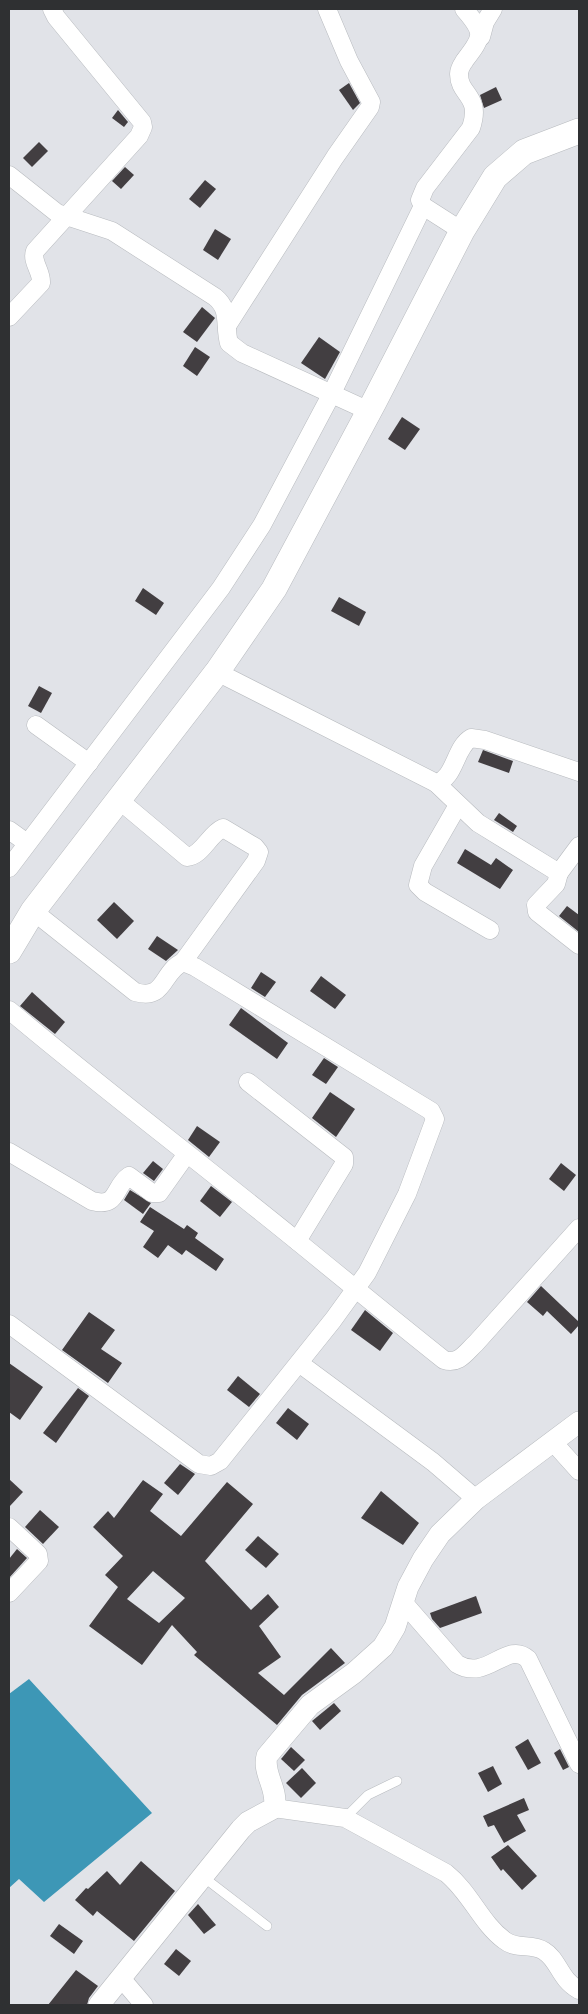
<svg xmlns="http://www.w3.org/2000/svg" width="588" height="2014" viewBox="0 0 588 2014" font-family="'IBM Plex Serif',serif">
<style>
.water{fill:#3d97b6}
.building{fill:#423e41;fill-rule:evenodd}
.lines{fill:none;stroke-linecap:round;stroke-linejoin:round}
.service-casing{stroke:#b8bbbf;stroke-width:10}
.minor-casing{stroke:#b8bbbf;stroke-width:19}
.tertiary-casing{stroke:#b8bbbf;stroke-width:22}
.secondary-casing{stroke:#b8bbbf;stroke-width:26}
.service{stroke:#fff;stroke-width:9}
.minor{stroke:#fff;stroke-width:18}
.tertiary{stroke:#fff;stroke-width:21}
.secondary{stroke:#fff;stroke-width:25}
</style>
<rect width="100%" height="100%" fill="#e1e3e8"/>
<polygon class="water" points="29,1679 152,1813 44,1902 19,1879 9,1888 9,1694"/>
<g class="building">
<polygon points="349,83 360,103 353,110 339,90"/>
<polygon points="496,87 502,100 484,108 480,95"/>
<polygon points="118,110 128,122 124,127 112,118"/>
<polygon points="39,142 48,151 32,167 23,158"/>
<polygon points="125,167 134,175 121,189 112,181"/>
<polygon points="205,180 216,189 200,208 189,199"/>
<polygon points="215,229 231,239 218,260 203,250"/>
<polygon points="202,307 215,318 197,342 183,332"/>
<polygon points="319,337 340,352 325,379 301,363"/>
<polygon points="195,347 210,357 197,376 183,366"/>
<polygon points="402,417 420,429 405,450 388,439"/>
<polygon points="143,588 164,603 156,615 135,601"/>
<polygon points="339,597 366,612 359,626 331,611"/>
<polygon points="39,686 52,693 41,713 28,706"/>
<polygon points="483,750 513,761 509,773 478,762"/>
<polygon points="499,813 517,826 513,832 494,820"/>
<polygon points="465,849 491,865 496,858 513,870 500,889 457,863"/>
<polygon points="114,902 134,921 117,939 97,920"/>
<polygon points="567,906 579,915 579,932 559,916"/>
<polygon points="157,936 178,950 166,961 148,949"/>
<polygon points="261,972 276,982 265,997 251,988"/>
<polygon points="321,976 346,995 335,1009 310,991"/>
<polygon points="32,992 65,1022 55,1034 20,1006"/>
<polygon points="241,1008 288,1043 277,1059 229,1025"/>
<polygon points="324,1058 338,1067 326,1084 312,1075"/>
<polygon points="330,1092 355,1109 336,1137 312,1118"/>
<polygon points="197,1126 220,1142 209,1157 188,1140"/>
<polygon points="153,1161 163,1169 154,1181 143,1173"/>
<polygon points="561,1163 576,1175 564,1191 549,1179"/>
<polygon points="211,1186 232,1202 220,1217 200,1201"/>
<polygon points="130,1190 151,1203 143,1214 124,1200"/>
<polygon points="150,1207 184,1229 187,1225 198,1233 195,1238 224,1259 216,1271 186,1250 182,1255 168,1245 158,1258 143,1247 154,1231 140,1222"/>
<polygon points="541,1286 579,1322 579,1325 571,1334 547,1311 543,1316 527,1302"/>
<polygon points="365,1310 393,1333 380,1351 351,1330"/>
<polygon points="89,1312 115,1330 101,1349 122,1363 108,1383 62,1350"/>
<polygon points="9,1363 43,1387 20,1420 9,1412"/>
<polygon points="238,1376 260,1394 249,1407 227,1390"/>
<polygon points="78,1388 89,1396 56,1443 43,1433"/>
<polygon points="288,1408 309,1424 297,1440 276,1423"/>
<polygon points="180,1464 195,1474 178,1495 164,1483"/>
<polygon points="9,1479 23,1492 9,1507"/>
<path d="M143,1480L163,1494L150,1511L181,1536L227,1482L253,1504L205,1561L251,1610L268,1594L279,1607L259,1626L281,1657L258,1673L284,1695L331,1648L345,1663L302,1695L277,1725L194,1655L197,1652L172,1625L142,1665L89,1626L118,1587L105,1575L123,1556L93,1527L108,1511L114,1518ZM153,1571L185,1598L159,1623L127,1599Z"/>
<polygon points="381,1491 419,1523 403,1545 361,1518"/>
<polygon points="40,1510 59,1527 43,1544 25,1527"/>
<polygon points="258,1536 279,1554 266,1568 245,1550"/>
<polygon points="17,1549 27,1558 9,1578 9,1559"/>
<polygon points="476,1596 482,1613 440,1628 432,1619 430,1613"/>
<polygon points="334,1703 341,1711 320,1730 312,1721"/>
<polygon points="528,1739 541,1763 528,1770 515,1747"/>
<polygon points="291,1747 305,1760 294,1771 281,1759"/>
<polygon points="560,1749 569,1767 563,1770 554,1753"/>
<polygon points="493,1766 502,1784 488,1792 478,1773"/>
<polygon points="302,1768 316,1783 301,1798 286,1783"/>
<polygon points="524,1798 529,1810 517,1815 526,1831 504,1843 494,1825 488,1827 483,1816"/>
<polygon points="508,1845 537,1876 522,1890 503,1869 501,1871 491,1857"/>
<polygon points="141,1861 175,1891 134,1941 97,1911 93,1916 75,1900 86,1888 88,1889 107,1871 120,1885"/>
<polygon points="198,1904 216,1925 204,1934 188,1915"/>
<polygon points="59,1924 83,1941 74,1954 50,1936"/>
<polygon points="176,1949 191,1961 179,1976 164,1964"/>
<polygon points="76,1970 98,1986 89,1998 87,2005 48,2005"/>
</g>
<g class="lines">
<g class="service-casing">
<g id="service">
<polyline points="345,1818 368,1795 397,1781"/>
<polyline points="202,1876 267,1926"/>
</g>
</g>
<g class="minor-casing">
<g id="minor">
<polyline points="481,37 485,22 493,9"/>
<path d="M9,175L57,213L112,231L215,297C231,310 224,325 229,343L242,353L369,411"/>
<path d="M462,231L423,206L420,200L425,188L471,128C482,95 459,96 459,74C459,68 462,65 465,60C484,36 484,32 464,9"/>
<path d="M9,317L41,283C42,271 31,262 35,251L139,136L143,127L142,122L56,17L52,9"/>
<polyline points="227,326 335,157 370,107 371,102 349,61 327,9"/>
<path d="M217,672L436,783C455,779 455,747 471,738L485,740L579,772"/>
<polyline points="36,725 89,763"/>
<polyline points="436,783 478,823 559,873 556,884 536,905 537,912 579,945"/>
<path d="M119,800L187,857C202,856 209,834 223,828L255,847L259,852L256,861L183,962"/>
<polyline points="458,805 423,866 418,885 425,892 490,930"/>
<polyline points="9,830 27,843"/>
<polyline points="9,868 221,588 262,525 331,395 423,206"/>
<polyline points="559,873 579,846"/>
<path d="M9,1010C103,1089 201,1163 297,1241C346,1281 395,1321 444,1360C459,1365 466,1352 476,1343L579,1228"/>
<polyline points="248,1082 344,1157 344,1164 297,1241"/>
<path d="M9,1152L92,1201C119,1208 113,1187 129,1176L152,1193H159L186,1155"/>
<path d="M9,1324L199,1464L211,1466L220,1461L333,1320L367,1273L407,1194L435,1119L431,1111L195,967L183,962C161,972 166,1001 135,992L33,911"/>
<polyline points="299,1363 433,1462 476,1499"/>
<polyline points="553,1442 579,1471"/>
<polyline points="9,1527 38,1554 39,1561 9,1593"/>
<path d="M403,1602L457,1664C487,1682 507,1640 528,1659L579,1764"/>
<path d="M274,1808L345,1818L446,1873C470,1892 481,1923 504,1940C516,1950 532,1943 544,1951C559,1960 559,1979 579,1990"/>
<polyline points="121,1978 144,2005"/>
</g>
</g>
<g class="tertiary-casing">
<path id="tertiary" d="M99,2005L241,1829L248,1822L274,1808C279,1790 262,1773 267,1756L310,1705L354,1673L383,1647L395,1627L408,1587L423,1559L440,1534L476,1499L579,1422"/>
</g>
<g class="secondary-casing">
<polyline id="secondary" points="9,951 33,911 217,672 274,589 374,402 462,231 495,177 524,152 579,131"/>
</g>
<use href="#service" class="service"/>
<use href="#minor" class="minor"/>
<use href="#tertiary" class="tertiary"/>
<use href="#secondary" class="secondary"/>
</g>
<rect width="588" height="2014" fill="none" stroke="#2f3032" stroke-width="20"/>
</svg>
